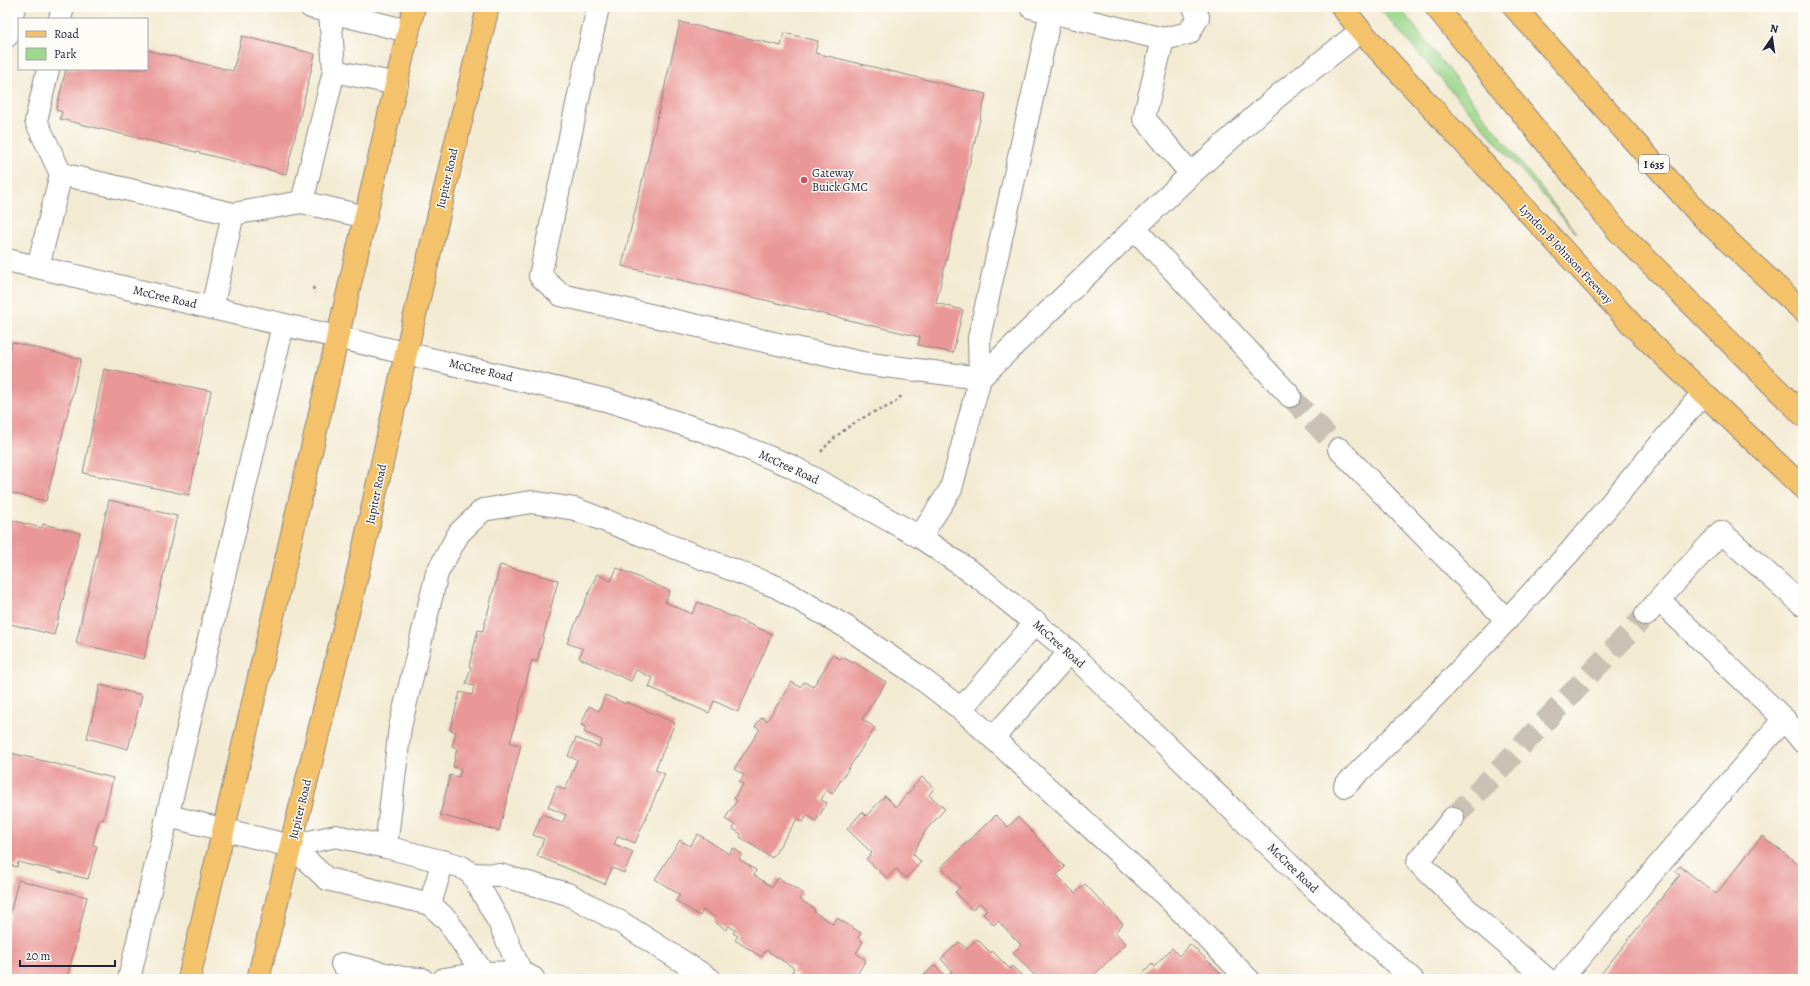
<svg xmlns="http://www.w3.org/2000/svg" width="1810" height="986" viewBox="0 0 1810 986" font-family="Alegreya,serif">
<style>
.green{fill:#9ed88c;stroke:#607d64}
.building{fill:#e99897}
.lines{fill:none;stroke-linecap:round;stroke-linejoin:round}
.minor-tunnel{stroke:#c9c2b4;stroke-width:22;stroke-dasharray:22 11;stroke-linecap:butt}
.minor-casing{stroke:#8a8686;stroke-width:24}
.major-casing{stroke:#8a8686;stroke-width:24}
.highway-casing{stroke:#8a8686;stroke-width:24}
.path{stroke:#8a8686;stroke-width:2.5;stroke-dasharray:3 3;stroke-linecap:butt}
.minor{stroke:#fff;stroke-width:22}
.major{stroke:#f4c26a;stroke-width:22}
.highway{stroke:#f4c26a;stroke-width:22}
.poi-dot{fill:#d1495b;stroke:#fdfcf7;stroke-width:1.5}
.labels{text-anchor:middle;stroke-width:3;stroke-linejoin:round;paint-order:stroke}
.shield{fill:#fdfcf7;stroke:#646373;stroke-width:1}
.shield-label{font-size:11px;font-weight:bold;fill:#22223b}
.poi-label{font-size:12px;fill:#22223b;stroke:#fdfcf7;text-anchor:start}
.street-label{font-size:12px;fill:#22223b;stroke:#fdfcf7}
</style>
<rect width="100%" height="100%" fill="#fdfcf7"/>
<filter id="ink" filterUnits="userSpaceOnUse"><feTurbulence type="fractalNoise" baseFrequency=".025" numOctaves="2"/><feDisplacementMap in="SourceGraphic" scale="8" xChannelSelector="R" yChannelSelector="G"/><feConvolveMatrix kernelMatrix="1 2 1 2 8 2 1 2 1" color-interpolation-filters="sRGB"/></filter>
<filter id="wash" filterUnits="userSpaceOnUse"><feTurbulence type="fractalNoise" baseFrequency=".012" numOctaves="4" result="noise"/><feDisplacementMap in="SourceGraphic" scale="16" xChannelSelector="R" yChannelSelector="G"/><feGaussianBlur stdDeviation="0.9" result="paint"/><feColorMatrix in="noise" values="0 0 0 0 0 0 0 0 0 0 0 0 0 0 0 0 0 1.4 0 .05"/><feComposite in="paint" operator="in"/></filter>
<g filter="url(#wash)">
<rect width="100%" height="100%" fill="#f3ead2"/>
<polygon class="green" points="1379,7 1399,7 1576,233 1378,7"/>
<g id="blocks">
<g class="building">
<polygon points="680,22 781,46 784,33 818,41 815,53 986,94 936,303 963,310 953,353 918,345 920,337 622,266"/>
<polygon points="242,36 315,54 286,174 60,119 62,112 56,110 66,69 147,69 147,50 233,71"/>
<polygon points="12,342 81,359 46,501 7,492 7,362"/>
<polygon points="104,369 211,391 189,495 83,473"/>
<polygon points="109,500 177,516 144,659 76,643"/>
<polygon points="7,519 42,528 43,524 80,533 54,635 7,623"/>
<polygon points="500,565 558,580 537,662 532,660 510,743 521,745 499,831 440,815 450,775 459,777 461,769 453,767 457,748 452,746 456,732 450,730 460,692 472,695 474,686 466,684 471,667 469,666 478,630 483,631"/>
<polygon points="617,568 670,591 665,602 692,614 698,602 772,634 738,712 714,701 709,713 649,687 653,678 636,670 631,681 579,658 583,649 567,643 597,574 611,581"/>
<polygon points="833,655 840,659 842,657 853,663 854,662 886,682 862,719 875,728 832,794 826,790 821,800 827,803 816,821 807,815 803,822 797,819 772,858 740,837 741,834 733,829 735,825 725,819 737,800 734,798 743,784 739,782 744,775 734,769 760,729 755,727 762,717 767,721 792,682 800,687 804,682 813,687"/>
<polygon points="100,685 142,695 128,749 87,738"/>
<polygon points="605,695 626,704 627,702 675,723 655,770 665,774 635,843 618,836 614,844 633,852 624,873 612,868 605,884 537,856 544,839 533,835 542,814 562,823 566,815 548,807 557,786 565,790 577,760 568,756 576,738 599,747 602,740 584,732 586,727 581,725 589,706 599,711"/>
<polygon points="7,752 113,778 103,820 99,819 93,845 97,846 88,879 18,862 17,867 7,864"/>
<polygon points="922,777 934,788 929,795 945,809 926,830 913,854 921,862 906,878 896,869 887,878 866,859 872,853 847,829 862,812 866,816 885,796 896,807"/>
<polygon points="996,815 1008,827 1018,817 1065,867 1057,875 1075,893 1085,884 1123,924 1115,932 1126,944 1090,979 1056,979 1054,977 1052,979 1038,979 1013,953 1021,945 998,921 994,925 983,914 987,910 980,903 972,910 955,892 960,888 941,867"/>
<polygon points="698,834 729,854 733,848 742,854 739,859 756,870 754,875 772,887 778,878 803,893 799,899 815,909 814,912 833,924 837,918 861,933 858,938 863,942 856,953 866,960 854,979 795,979 798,975 792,972 794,968 766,950 761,957 735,940 738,936 733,933 735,930 729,926 726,930 714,921 716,918 703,910 700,916 676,901 680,895 655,879 680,840 690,846"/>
<polygon points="1762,836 1803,868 1803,979 1597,979 1680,875 1675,871 1680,866 1716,894"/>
<polygon points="18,880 87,897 67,979 7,979 7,927"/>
<polygon points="977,939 991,953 992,951 1010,969 1012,966 1022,976 1019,979 920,979 935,965 946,977 952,971 941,959 959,942 967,949"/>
<polygon points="1190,944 1227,979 1138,979 1152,964 1154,967 1172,948 1179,956"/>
</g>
</g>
</g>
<g filter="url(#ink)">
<use href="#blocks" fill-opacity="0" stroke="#8a8686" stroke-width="1"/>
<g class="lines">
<g class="minor-tunnel">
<polyline points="1290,396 1339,449"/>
<polyline points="1453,818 1646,615"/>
</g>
<g class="minor-casing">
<g id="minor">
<polyline points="311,7 408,31"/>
<polyline points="331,7 330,11 334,71"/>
<polyline points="598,7 540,276 561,295 862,363 980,378 1191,174 1278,96 1361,31"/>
<polyline points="1051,12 1163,39"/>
<polyline points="60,19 63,7"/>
<polyline points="7,36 14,7"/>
<polyline points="48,69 36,121 61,174"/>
<polyline points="1191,174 1144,118 1163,39 1189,33 1198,17 1194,7"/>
<polyline points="366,217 302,202 334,71 397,84"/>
<polyline points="1135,229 1290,396"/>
<polyline points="7,260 606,400 704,431 791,466 920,537 980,578 1070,652 1304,879 1412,979"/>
<polyline points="38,267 61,174 233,214"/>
<polyline points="212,308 233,214 302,202"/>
<polyline points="1339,449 1507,620"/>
<polyline points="920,537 951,489 980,378 979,338 1051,12 1031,7"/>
<polyline points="1803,605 1721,532 1659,600 1784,719 1803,742"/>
<polyline points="1646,615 1659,600"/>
<polyline points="961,709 1036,622"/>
<polyline points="993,738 1070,652"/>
<polyline points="1345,786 1446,685 1570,552 1703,393"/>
<polyline points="168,816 291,846 336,836 386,847 460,866 472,874 499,922 521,972"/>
<polyline points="1453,818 1418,862 1477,919 1547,979"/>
<polyline points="291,846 327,879 430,904 447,920 483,973"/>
<polyline points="386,847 400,727 437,573 459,533 483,510 531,502 575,509 777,587 848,628 914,673 961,709 1169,899 1248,979"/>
<polyline points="472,874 500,875 568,894 622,923 710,979"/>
<polyline points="430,904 443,861"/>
<polyline points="342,964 403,978 422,979"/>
<polyline points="129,979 283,325"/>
<polyline points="444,979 483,973 521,972 533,978"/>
<polyline points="1561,979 1784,719"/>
</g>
</g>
<g class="major-casing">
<g id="major">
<polyline points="1342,7 1361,31 1636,329 1803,488"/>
<polyline points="189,979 414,7"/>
<polyline points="258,979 363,551 406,353 488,7"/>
</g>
</g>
<g class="highway-casing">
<g id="highway">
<polyline points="1436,7 1618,231 1803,415"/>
<polyline points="1514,7 1700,215 1803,311"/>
</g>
</g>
<g class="path">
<polyline points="313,287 315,293"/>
<path d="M821,452C834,436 850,425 868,415C879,409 894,407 901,396"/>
</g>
<use href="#minor" class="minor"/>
<use href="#major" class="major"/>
<use href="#highway" class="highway"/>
</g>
</g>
<circle class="poi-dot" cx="804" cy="180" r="4"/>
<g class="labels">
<rect class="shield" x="1639" y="155" width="30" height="18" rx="3"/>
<g class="shield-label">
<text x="1654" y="168">I 635</text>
</g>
<g class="poi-label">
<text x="812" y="177">Gateway<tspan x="812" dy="14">Buick GMC</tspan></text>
</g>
<g class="street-label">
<text transform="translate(447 178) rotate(-77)" y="4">Jupiter Road</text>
<text transform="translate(1566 254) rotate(47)" y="4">Lyndon B Johnson Freeway</text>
<text transform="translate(165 297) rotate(13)" y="4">McCree Road</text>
<text transform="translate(481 370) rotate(13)" y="4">McCree Road</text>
<text transform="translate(789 467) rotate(25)" y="4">McCree Road</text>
<text transform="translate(376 494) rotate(-78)" y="4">Jupiter Road</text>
<text transform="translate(1059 644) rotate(42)" y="4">McCree Road</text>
<text transform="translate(300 809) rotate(-76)" y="4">Jupiter Road</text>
<text transform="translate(1293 868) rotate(44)" y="4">McCree Road</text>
</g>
</g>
<rect width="1810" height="986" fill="none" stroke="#fdfcf7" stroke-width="24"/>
<rect x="18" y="18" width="130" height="52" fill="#fdfcf7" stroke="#a5a5ac"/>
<rect x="26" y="31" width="20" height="6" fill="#f4c26a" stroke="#a5a5ac"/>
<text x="54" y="38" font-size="12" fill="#22223b">Road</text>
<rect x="26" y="48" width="20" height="12" fill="#9ed88c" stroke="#a5a5ac"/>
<text x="54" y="58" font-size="12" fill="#22223b">Park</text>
<g transform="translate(1772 38) rotate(13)" stroke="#fdfcf7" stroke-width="3" paint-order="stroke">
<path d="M0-3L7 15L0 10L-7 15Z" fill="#22223b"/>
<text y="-6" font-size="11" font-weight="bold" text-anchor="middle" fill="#22223b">N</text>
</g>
<path d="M20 960v6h95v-6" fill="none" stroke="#22223b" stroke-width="2"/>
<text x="26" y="960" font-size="12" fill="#22223b" stroke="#fdfcf7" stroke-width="3" paint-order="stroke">20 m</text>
</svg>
